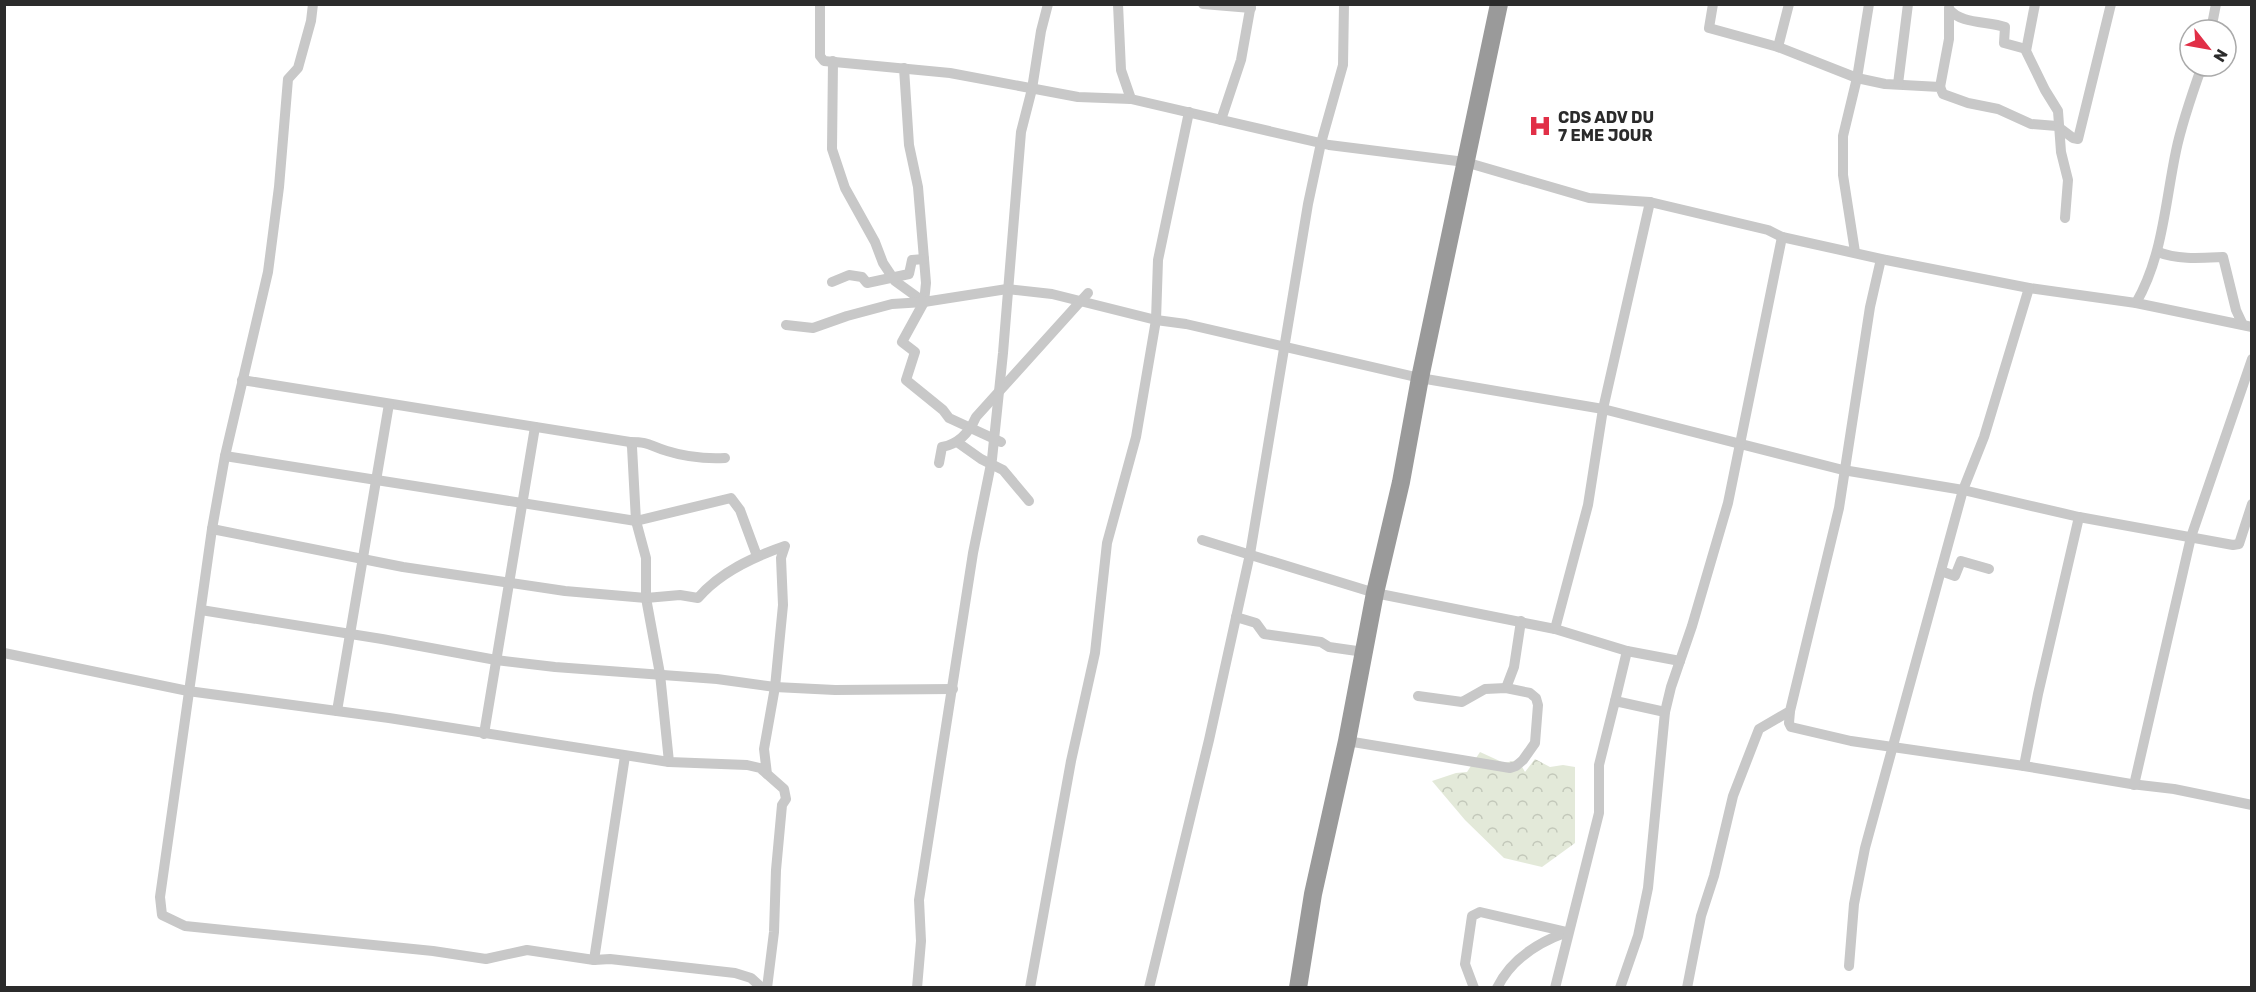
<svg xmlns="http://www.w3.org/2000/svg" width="2256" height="992" viewBox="0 0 2256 992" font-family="Rubik,sans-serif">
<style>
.forest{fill:url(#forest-crowns)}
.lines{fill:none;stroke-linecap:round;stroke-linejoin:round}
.minor{stroke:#c8c8c8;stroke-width:10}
.trunk{stroke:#9a9a9a;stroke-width:18}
.labels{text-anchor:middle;stroke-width:6;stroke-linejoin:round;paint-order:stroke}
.poi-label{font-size:16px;font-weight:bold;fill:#2b2b2b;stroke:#fff;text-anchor:start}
</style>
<defs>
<pattern id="forest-crowns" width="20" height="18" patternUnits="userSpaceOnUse" patternTransform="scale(1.5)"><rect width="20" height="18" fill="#e3e9d9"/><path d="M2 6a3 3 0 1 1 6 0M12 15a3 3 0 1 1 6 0" fill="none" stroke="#c3c8ba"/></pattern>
</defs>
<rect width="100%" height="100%" fill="#fff"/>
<polygon class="forest" points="1480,752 1504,763 1518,760 1525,772 1535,759 1550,767 1563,765 1575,767 1575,843 1542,867 1504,858 1465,820 1432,781 1456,773 1467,772"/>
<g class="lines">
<g class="minor">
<polyline points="313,4 311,21 298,68 288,79 279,187 268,272 225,456 212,529 160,897 162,915 185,926 433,951 486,959 527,950 594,960 610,959 735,973 751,978 762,988"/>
<polyline points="820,4 820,56 824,61 950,73 1078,97 1131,99 1329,145 1465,162 1589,198 1650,202 1768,230 1782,237 1881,259 2029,288 2136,303 2252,327"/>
<polyline points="1118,4 1121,70 1131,99"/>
<polyline points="1203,4 1251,8"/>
<polyline points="1713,4 1709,28 1778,47 1857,78 1885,84 1940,87 1943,94 1968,103 1998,109 2031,124 2057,126 2073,138 2078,139 2111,4"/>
<polyline points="2035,4 2026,51 2045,90 2058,111 2061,152 2068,180 2065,218"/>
<path d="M1949,9C1960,24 1988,21 2005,27L2004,43L2026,49"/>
<polyline points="2211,30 2216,4"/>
<polyline points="1778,47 1789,4"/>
<polyline points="833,61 832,149 845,188 875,242 883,263 895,281 924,302"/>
<polyline points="904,68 909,145 918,187 926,283 924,302 902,342 915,352 906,380 943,410 949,418 1001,442"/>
<polyline points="1898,84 1908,4"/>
<polyline points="1940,87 1949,39 1949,8"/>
<polyline points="1221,120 1241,60 1251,4"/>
<polyline points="1855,252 1843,175 1843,136 1857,78 1869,4"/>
<path d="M2158,252C2178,260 2201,258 2223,257L2236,310L2243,325"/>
<polyline points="832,282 849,275 862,277 867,283 909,274 912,260 924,259"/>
<path d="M2136,303C2163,256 2165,203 2176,151C2182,122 2192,94 2202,66"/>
<polyline points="786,325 813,328 847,316 892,304 924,302 1007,289 1052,294 1156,320 1186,324 1420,378 1603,409 1843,470 1963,490 2079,517 2233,545 2239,544 2252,504"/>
<polyline points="242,380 630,442 632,447 636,521 646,558 646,598 660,674 669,762"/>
<path d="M630,442C651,442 649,446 667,451C686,457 704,459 725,458"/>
<polyline points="957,442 981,459 1003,470 1029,501"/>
<polyline points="225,456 636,521 731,498 740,510 757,556"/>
<path d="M939,463L942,447C959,444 969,433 976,417L1088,293"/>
<path d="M212,529L403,567L565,591L646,598L680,595L698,598C720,572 753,557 785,546L781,558L783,605L775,687L764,749L767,774L784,789L786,799L782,805L776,870L774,932L767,988"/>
<polyline points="1202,540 1375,593 1555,629 1627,651 1680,661"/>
<polyline points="1941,571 1955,576 1961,561 1989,569"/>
<polyline points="201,610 382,639 496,660 555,667 717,679 775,687 835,690 953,689"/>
<polyline points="1236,617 1256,623 1264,634 1321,642 1329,647 1364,652"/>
<polyline points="1555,629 1588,505 1603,409 1650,202"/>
<polyline points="4,653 188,691 389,718 669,762 747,765 760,768 767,774"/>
<polyline points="1506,688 1514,667 1521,621"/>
<polyline points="1615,701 1627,651"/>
<polyline points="337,711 389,404"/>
<polyline points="1790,711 1789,723 1791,727 1851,741 2024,766 2131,784 2174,789 2252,805"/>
<polyline points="484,734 535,427"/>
<polyline points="1347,741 1510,768 1516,766 1523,760 1535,743 1538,705 1536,698 1530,693 1506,688 1485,689 1462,702 1418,696"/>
<polyline points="2024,766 2038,694 2079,517"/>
<polyline points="2134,785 2191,537 2252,359"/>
<polyline points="594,960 625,756"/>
<polyline points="1849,966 1854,904 1865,848 1963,490 1984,437 2029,288"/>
<polyline points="917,988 921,941 919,900 973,553 992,459 1003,353 1021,132 1032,89 1041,31 1048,4"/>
<polyline points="1030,988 1071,761 1095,653 1107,543 1136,437 1156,320 1158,260 1189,112"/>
<polyline points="1149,988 1209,740 1250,554 1308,204 1321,143 1343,65 1344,4"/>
<path d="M1474,988L1465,964L1472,916L1480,912L1567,932C1539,942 1511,959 1497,988"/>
<polyline points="1555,988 1599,813 1599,765 1615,701 1665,712"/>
<polyline points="1620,988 1638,936 1648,888 1665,712 1671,687 1692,626 1728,503 1782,237"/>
<polyline points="1687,988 1701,916 1714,876 1733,796 1759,729 1790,711 1839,508 1870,307 1881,259"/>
</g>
<polyline class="trunk" points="1298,988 1313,894 1347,741 1375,593 1401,482 1420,378 1499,4"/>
</g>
<defs>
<g id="hospital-bare" transform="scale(1.8)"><path d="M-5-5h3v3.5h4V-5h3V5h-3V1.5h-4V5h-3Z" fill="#e12f47" stroke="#fff" stroke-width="2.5" paint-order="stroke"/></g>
</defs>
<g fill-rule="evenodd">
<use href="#hospital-bare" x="1540" y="126"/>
</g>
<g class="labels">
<g class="poi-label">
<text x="1558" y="123">CDS ADV DU<tspan x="1558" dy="18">7 EME JOUR</tspan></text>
</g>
</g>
<rect width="2256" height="992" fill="none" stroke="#2b2b2b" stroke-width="12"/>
<g transform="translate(2208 48) rotate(121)"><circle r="28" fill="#ffffff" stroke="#aaaaaa" stroke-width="1.5"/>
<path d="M0-4.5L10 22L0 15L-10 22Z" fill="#e12f47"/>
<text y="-9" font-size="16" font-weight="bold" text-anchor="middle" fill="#2b2b2b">N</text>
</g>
</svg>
